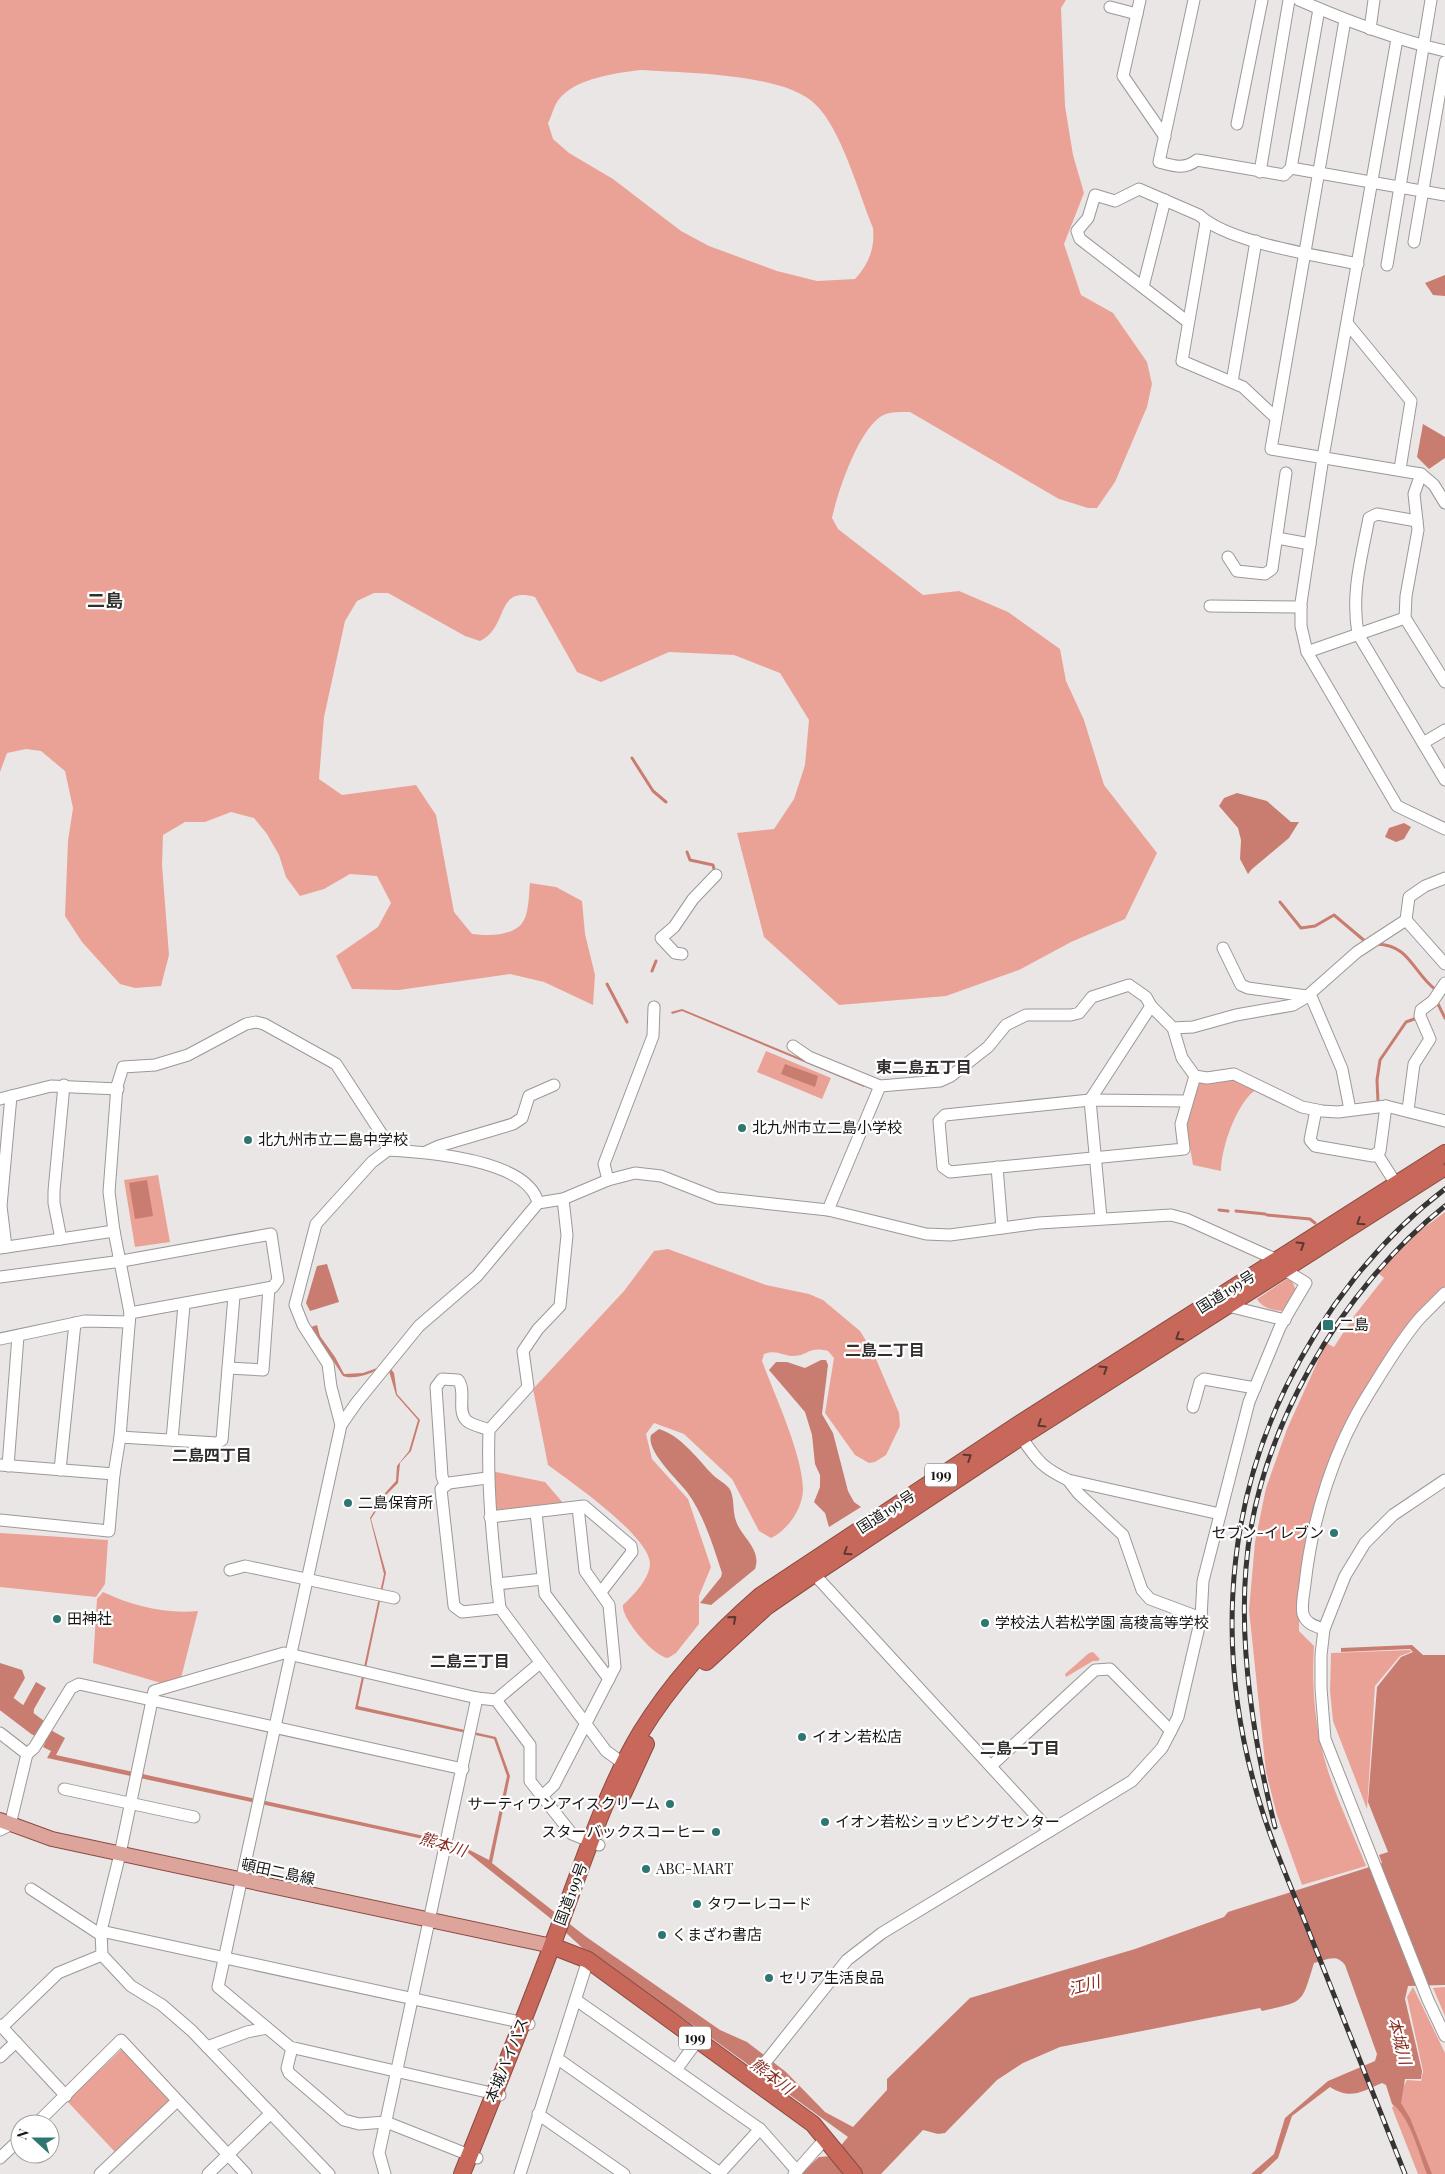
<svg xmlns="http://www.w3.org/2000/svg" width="1445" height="2174" viewBox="0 0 1445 2174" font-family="'Playfair Display','Noto Sans JP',serif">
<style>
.green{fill:#eba296;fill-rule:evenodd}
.water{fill:#c97d71}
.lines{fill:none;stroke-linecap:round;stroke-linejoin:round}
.stream{stroke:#c97d71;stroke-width:3}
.river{stroke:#c97d71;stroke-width:18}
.minor-casing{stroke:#9c9897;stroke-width:13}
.major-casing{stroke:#894b42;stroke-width:16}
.highway-casing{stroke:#894b42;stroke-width:18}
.minor{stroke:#fff;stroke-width:11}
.major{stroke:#dda49c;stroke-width:14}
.highway{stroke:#c7685a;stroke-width:16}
.rail-casing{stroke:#373534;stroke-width:5}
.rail{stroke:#fff;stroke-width:3;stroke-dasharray:9;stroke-linecap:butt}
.oneway{stroke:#5d3731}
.poi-dot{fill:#2e7670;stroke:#fff;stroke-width:2}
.labels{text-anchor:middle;stroke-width:4.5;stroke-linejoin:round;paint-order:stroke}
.shield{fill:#fff;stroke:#5d5c5b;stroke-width:1}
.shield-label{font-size:14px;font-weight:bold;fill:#171615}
.poi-label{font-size:15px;fill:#171615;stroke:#fff;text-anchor:start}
.street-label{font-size:15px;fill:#171615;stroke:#fff}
.neighbourhood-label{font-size:16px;font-weight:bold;fill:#322f2f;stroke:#fff}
.water-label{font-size:16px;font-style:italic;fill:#872b21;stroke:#fff}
.quarter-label{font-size:18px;font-weight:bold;fill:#322f2f;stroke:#fff}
</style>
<rect width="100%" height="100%" fill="#eae6e5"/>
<g class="green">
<path d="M0,0H1066L1061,8L1065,106L1073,155L1084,193L1064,244L1081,295L1113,313L1147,362L1152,384L1147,407L1115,482L1097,508H1088L1059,499L910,412C900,412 889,411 880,417C857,434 838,491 832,518L838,529L923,595L959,591L1008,612L1060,649L1066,681L1084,720L1104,785L1157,853L1125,919L1071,942L1019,970L946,996L839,1005L764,937L737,833L774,829L794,799L805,765L809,720L780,673L734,655L669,652L601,682L577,672L535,597C494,586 510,626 480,641L465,636L388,593H374L357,601L345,621L324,717L319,779L342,795L416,785L436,815L454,912L472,934C490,936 520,937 526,915C529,905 529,893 530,883L556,887L582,901L585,934L595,975L593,1005L544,982L510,974L399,990L352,989L336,956L378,927L391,903L377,876L350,874L324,889L300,896L286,877L279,855L267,834L254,818L231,812L205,822H185L163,835L162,865L169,955L161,986L135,988L120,984L82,942L65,916L68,841L73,808L65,771L41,751L26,749L7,753L0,772ZM641,70C684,73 783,73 815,104C841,128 859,194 873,228C875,248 869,264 855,279L817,281L777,271L709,246L681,231L613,179L569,153L553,139L548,123C552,116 554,104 560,98C577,78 616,73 641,70Z"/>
<polygon points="766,1051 831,1078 822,1099 757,1072"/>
<path d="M1228,1076L1257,1089C1237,1101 1221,1148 1221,1171L1193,1165L1186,1125L1198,1081Z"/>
<polygon points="158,1175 170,1242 135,1247 124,1180"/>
<path d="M1445,1212V1286L1421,1312L1351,1415L1299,1595V1631L1314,1646C1312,1681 1314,1716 1322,1750C1332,1790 1351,1828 1366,1866L1302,1885L1277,1815L1266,1772L1249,1610L1255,1542L1266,1488L1287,1429L1326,1343L1334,1347L1354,1316L1384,1278L1378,1273L1417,1233Z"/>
<path d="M668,1249L766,1285L809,1294L823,1300L860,1331L873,1352L899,1413L900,1426L886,1455L875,1462L869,1463L855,1455L825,1413L834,1358L828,1351C808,1346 810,1355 794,1356C783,1356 776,1349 764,1354L762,1361C775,1396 802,1453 803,1489C803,1508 788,1530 771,1538L759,1531L732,1479L684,1434L654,1423L646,1434L652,1459L688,1499L711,1567L699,1596V1624L676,1653L668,1658C654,1657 621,1618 623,1605C634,1595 650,1578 650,1563C648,1535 571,1482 548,1465L533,1389L624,1291L654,1251Z"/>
<path d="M1290,1277L1296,1290L1284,1311C1274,1311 1262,1308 1257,1299Z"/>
<polygon points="491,1471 545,1482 564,1504 499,1511 495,1508"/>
<polygon points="0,1533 108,1540 105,1584 96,1597 0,1587"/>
<path d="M103,1592C133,1606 164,1614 198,1611L181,1678L161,1683L93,1663L97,1599Z"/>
<polygon points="1410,1650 1411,1652 1400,1656 1375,1686 1367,1809 1333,1721 1330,1691 1331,1653"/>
<polygon points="1093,1652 1100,1659 1098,1661 1093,1661 1066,1677 1065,1674 1089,1653"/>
<polygon points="1413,1987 1445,2053 1445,2174 1418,2174 1392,2108 1407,2080 1421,2081 1423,2071 1407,1997"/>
<polygon points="1445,1987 1445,2016 1433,1988"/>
<polygon points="123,2048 172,2101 116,2153 67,2101"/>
</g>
<g class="water">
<polygon points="1445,275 1445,296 1433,295 1425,283"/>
<polygon points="1423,424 1445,437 1445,458 1429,469 1417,457"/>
<polygon points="1237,793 1267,801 1291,822 1299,822 1289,838 1252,869 1248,874 1240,859 1241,840 1238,828 1219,806 1224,798"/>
<polygon points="1404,823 1411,827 1404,839 1396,842 1385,837 1389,828"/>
<polygon points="682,1009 865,1085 864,1087 682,1011 672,1014 671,1012"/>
<polygon points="785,1064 818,1076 815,1087 781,1074"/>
<polygon points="147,1180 153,1216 135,1219 129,1183"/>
<polygon points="327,1264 339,1302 310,1311 306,1303 317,1266"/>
<path d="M317,1325L320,1336L335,1357L344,1374L363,1373L380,1367C373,1374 353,1380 343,1376L311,1327Z"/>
<polygon points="821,1360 826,1360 828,1365 822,1414 833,1433 848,1491 854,1502 861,1507 829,1527 825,1513 814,1502 820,1487 820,1475 815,1464 812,1435 805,1412 769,1370 776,1362 787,1362 805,1368"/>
<path d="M391,1369L394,1373L397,1394L420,1420L411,1451L400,1463L398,1483L387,1494L371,1519L386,1573L358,1706L496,1737L510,1776L492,1863L585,1936L720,2030L747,2042L786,2072L825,2112L853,2127L887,2090V2079L970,1998L1135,1949L1224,1917L1228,1912L1382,1863L1379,1855L1388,1852L1368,1802L1377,1687L1401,1657L1413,1652L1410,1649L1341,1652V1648L1412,1645L1423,1655H1445V1985L1408,1986L1405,1999L1422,2071L1421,2079H1405L1401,2103L1410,2118L1432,2174H1427C1419,2154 1410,2116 1392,2104L1386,2085L1382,2083C1361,2092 1351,2100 1330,2087L1292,2116L1278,2158L1261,2174H1251L1274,2154L1285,2118L1328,2081L1375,2061L1377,2054L1345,1965C1336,1953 1327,1960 1314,1963C1301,2005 1305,2001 1262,2011L1260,2008L1060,2047L1023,2063L997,2080L945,2133L938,2134L923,2130L881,2174H801L819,2157L832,2156L848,2137L699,2029L590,1955L550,1918L467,1852L437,1842L47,1758L51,1751L43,1747L45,1743L42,1741L45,1736L15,1720L36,1682L46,1688L34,1709L33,1720L65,1738L56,1755L456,1843L489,1860L507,1776L494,1739L355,1709L384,1574L370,1518L386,1492L396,1481L397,1466L409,1451L418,1420L396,1395L389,1371Z"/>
<path d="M659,1429C681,1436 696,1457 711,1473C716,1479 724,1482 729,1488C735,1496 732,1511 736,1521C742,1538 762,1549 755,1569L711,1605L700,1603L721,1577L722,1573C713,1546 704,1515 687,1492C677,1479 646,1451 651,1435Z"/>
<polygon points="0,1663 22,1670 25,1678 9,1706 3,1708 0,1706"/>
</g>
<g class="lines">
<g class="stream">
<polyline points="632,758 653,791 666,802"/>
<polyline points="687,852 690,860 713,865 715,873"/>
<polyline points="1280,902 1301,928 1315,926 1334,915 1366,942"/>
<path d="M1377,944C1410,945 1413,973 1436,990"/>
<polyline points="652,971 656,961"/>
<polyline points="607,984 627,1022"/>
<polyline points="1437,1002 1445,1018"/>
<polyline points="1378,1102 1377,1080 1380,1060 1406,1022 1417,1018"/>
<polyline points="1219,1210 1228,1211"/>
<polyline points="1236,1211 1265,1214"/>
<polyline points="1267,1215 1310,1219 1315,1223"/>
</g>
<polyline class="river" points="0,1699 37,1727"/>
<g class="minor-casing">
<g id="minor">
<polyline points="1140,0 1123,76 1165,137"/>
<path d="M1194,0L1159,162C1174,166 1184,170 1197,160L1284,175L1291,168L1445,195"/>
<path d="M1299,0C1347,21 1394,39 1445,51"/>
<polyline points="1110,7 1137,14"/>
<polyline points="1345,20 1271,449 1421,474 1434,485 1445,503"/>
<polyline points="1370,29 1374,0"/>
<polyline points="1397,39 1323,457 1301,603 1301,626 1307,652 1397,806 1445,829"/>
<polyline points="1237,124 1262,0"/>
<polyline points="1291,168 1319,9"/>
<polyline points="1260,172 1289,0"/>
<polyline points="1206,222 1182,361 1243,387 1276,418"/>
<polyline points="1414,242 1445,62"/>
<polyline points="1387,265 1431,0"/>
<polyline points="1143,287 1165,200"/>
<path d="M1188,322L1080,239L1077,231L1088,218L1095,195L1115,201L1139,189L1199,215C1229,243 1316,255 1358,264"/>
<polyline points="1347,323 1411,401 1400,469"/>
<polyline points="1232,382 1256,241"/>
<polyline points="1421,474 1414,494 1418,530 1406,596 1405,618 1445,682"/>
<path d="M1417,521L1377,514L1369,518C1361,560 1351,592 1358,634L1445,780"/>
<polyline points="1277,538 1310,544"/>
<polyline points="1228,557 1237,571 1265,574 1272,569 1286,473"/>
<polyline points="1210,606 1301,607"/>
<polyline points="1307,652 1405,618"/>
<polyline points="1423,743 1445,730"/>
<polyline points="1406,920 1445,964"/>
<polyline points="1223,948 1241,985 1248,988 1307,996"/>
<polyline points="682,954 675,953 661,938 674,927 693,899 716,875"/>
<polyline points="1310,994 1342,1069 1350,1110"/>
<polyline points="1173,1028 1193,1027 1236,1015 1293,1005 1305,998 1357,952 1406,920 1409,897 1425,886 1445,878"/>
<polyline points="793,1046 809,1057 880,1086 940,1081 951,1076 988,1047 1006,1025 1026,1015 1071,1015 1079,1013 1092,997 1129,985 1146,997 1151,1006 1173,1028 1182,1058 1195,1076 1207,1078 1234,1074 1302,1107 1322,1111 1338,1112 1386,1106 1445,1121"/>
<polyline points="0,1099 51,1086 118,1089"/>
<polyline points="1186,1101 1090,1100 945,1115 939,1121 943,1167 950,1172 1184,1149 1181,1124 1195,1076"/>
<polyline points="1316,1110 1310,1140 1315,1146 1373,1156 1380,1151 1386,1106"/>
<polyline points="1408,1110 1414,1064 1430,1039 1420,1016 1421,1010 1433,1001 1445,983"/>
<polyline points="426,1152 439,1146 513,1124 522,1118 529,1096 554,1085"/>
<polyline points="1377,1154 1396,1184"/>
<polyline points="997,1167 1002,1228"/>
<polyline points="608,1180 604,1164 653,1036 654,1007"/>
<path d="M563,1199L567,1235L560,1306L538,1329L523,1351L528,1387L489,1430C487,1490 493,1548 500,1608L606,1751L624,1764"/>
<polyline points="828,1210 880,1086"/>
<polyline points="1101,1218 1090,1100 1151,1006"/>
<polyline points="61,1239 54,1203 54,1191 64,1085"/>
<polyline points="6,1247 1,1206 11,1096"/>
<polyline points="0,1248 114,1231"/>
<polyline points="0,1277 122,1261 271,1234 278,1280 273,1287 130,1313"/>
<polyline points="1228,1306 1285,1320"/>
<polyline points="0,1339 85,1321 129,1322"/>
<polyline points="228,1368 263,1370 269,1288"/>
<polyline points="1193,1407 1200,1382 1204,1379 1255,1388"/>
<path d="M341,1425L331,1387L328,1364L303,1325L295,1305L316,1224L372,1162L388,1150C425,1152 528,1159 538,1203"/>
<polyline points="120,1437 217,1443 222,1440 234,1296"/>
<path d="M1021,1437C1038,1461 1041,1467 1068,1480L1220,1514"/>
<polyline points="172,1440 184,1305"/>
<polyline points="0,1465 114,1474"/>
<polyline points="8,1466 18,1336"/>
<polyline points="60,1470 75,1323"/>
<polyline points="487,1478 449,1483 441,1489 454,1606 462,1612 500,1608"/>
<polyline points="1068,1480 1078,1493 1123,1535 1142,1590 1150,1599 1201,1618"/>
<polyline points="1445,1480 1393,1515 1365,1543 1345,1576 1324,1629 1321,1655 1321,1688 1325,1739 1428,2000 1445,2036"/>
<path d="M445,1485L442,1476L436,1387L442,1379L458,1380C467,1390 456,1412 467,1421C472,1425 482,1427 489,1430"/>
<polyline points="536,1513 545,1594 609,1679"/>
<polyline points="490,1517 584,1506 631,1546 632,1552 601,1592"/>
<polyline points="0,1520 109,1531 114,1474 120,1437 130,1313 114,1231 109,1192 117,1086 123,1067 155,1065 188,1055 246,1024 256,1022 264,1024 336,1064 381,1133 388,1150"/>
<polyline points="811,1568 814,1574 1050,1831"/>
<polyline points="230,1570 245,1566 394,1598"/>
<polyline points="497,1584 543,1579"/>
<path d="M1324,1629C1315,1626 1306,1624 1303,1614C1301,1605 1304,1593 1305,1584C1312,1519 1334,1448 1369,1393C1384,1369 1402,1338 1421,1317C1429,1309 1437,1301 1445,1293"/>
<polyline points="496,1700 540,1663"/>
<polyline points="0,1733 27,1754"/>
<polyline points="992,1765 1095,1670 1110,1669 1171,1731"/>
<polyline points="64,1789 194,1817"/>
<polyline points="542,1796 554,1785 615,1667 609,1605 585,1571 578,1507"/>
<polyline points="0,1830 10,1825 27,1754 34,1748 71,1688 79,1684 463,1769"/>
<polyline points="31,1889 101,1935"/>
<polyline points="101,1931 529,2024"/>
<polyline points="576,2000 760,2129 797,2171"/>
<polyline points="0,2025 66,2096"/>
<polyline points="2,2027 58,1973 102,1955"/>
<polyline points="207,2047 247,2032 267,2028"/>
<polyline points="292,2048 287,2068 289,2073 344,2120 359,2124 386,2122 477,2158"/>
<polyline points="0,2057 16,2042"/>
<polyline points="558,2059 720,2173"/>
<polyline points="676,2070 698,2040"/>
<polyline points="500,2095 290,2047 218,1987 341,1425 357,1402 419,1326 477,1276 538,1203 563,1199 608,1180 635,1173 661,1176 717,1198 828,1210 926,1234 950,1235 1039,1223 1171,1215 1186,1219 1277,1260 1285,1270 1306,1283 1280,1327 1249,1402 1203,1581 1201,1618 1178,1717 1162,1748 1132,1781 882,1933 847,1960 752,2079"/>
<polyline points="538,2114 624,2174"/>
<polyline points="36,2124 121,2040 246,2174"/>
<polyline points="0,2158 20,2139"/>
<polyline points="100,2174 177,2101"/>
<polyline points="208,2174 271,2113"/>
<polyline points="329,2174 192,2031 162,2005 131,1986 102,1955 101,1931 120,1854 154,1691 284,1653 477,1698 496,1700 530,1745 530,1781 572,1834 599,1845"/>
<polyline points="385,2174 379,2153 477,1698"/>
<polyline points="520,2174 588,1960"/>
<polyline points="719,2174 760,2129"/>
<polyline points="794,2174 825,2139"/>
</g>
</g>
<g class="major-casing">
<polyline id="major" points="0,1820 52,1839 552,1946"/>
</g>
<g class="highway-casing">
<g id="highway">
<polyline points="706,1662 766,1607 814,1574 1021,1437 1439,1171"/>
<polyline points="623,1794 646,1744"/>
<polyline points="552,1946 588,1960 813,2124 854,2174"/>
<path d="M462,2174C495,2092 528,2010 559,1927C582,1865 607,1788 641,1732C673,1680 714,1636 760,1596L1016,1426L1445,1153"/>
</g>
</g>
<use href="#minor" class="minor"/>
<use href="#major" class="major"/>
<use href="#highway" class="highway"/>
<g class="rail-casing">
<g id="rail">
<path d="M1275,1827C1255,1748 1239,1650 1246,1568C1256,1433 1341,1289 1445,1206"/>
<path d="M1405,2174C1374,2097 1344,2019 1313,1942C1296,1898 1276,1855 1262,1810C1217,1670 1221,1520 1286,1387C1323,1311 1378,1240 1445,1189"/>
</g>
</g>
<use href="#rail" class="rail"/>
</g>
<defs><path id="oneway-chevron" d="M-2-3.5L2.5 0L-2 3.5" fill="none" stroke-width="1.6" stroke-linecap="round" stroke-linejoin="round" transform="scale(1.25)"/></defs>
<g class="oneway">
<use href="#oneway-chevron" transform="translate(1360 1222) rotate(147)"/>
<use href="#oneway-chevron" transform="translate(1301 1245) rotate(-32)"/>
<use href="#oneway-chevron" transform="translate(1179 1337) rotate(148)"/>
<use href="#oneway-chevron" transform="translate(1104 1369) rotate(-32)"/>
<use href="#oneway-chevron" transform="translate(1041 1424) rotate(148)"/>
<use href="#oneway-chevron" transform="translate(968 1457) rotate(-33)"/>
<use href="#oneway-chevron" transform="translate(847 1552) rotate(147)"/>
<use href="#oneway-chevron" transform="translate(733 1619) rotate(-41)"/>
</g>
<g class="poi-dot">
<circle cx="742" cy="1128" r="5"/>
<circle cx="248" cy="1140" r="5"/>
<rect x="1322" y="1319" width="12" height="12" rx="2.5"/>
<circle cx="348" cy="1503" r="5"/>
<circle cx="1334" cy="1533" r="5"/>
<circle cx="57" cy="1619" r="5"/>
<circle cx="985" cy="1623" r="5"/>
<circle cx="802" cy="1737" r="5"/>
<circle cx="670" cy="1804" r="5"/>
<circle cx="825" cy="1822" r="5"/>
<circle cx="716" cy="1832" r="5"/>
<circle cx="646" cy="1869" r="5"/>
<circle cx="697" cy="1904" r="5"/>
<circle cx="662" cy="1935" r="5"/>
<circle cx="769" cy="1978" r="5"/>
</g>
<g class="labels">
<g class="shield">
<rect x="925" y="1463.5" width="32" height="23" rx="4"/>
<rect x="679" y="2026.5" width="32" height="23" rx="4"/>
</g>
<g class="shield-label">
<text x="941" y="1480">199</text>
<text x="695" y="2043">199</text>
</g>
<g class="poi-label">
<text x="752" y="1133">北九州市立二島小学校</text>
<text x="258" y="1145">北九州市立二島中学校</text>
<text x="1339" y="1330">二島</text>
<text x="358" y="1508">二島保育所</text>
<text x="1324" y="1538" text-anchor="end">セブン-イレブン</text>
<text x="67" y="1624">田神社</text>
<text x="995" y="1628">学校法人若松学園 高稜高等学校</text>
<text x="812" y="1742">イオン若松店</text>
<text x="660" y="1809" text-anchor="end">サーティワンアイスクリーム</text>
<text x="835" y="1827">イオン若松ショッピングセンター</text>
<text x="706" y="1837" text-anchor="end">スターバックスコーヒー</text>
<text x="656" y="1874">ABC-MART</text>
<text x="707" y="1909">タワーレコード</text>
<text x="672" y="1940">くまざわ書店</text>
<text x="779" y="1983">セリア生活良品</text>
</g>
<g class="street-label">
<text transform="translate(1226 1292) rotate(-32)" y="5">国道199号</text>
<text transform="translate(886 1512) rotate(-33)" y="5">国道199号</text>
<text transform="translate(278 1872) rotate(12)" y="5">頓田二島線</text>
<text transform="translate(571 1894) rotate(-69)" y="5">国道199号</text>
<text transform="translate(507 2060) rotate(-68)" y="5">本城バイパス</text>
</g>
<g class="neighbourhood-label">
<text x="924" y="1073">東二島五丁目</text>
<text x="885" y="1356">二島二丁目</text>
<text x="212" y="1461">二島四丁目</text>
<text x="470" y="1667">二島三丁目</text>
<text x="1020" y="1754">二島一丁目</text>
</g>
<g class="water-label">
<text transform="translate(443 1844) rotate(17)" y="6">熊本川</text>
<text transform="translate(1084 1985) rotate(-15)" y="6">江川</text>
<text transform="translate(1400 2041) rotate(75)" y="6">本城川</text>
<text transform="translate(772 2076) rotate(37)" y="6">熊本川</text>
</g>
<g class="quarter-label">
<text x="105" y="607">二島</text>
</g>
</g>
<g transform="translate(35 2139) rotate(291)"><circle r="24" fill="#ffffff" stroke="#a2a2a1"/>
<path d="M0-4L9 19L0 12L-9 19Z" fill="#2e7670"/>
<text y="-8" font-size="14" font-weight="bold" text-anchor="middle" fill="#171615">N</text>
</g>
</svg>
